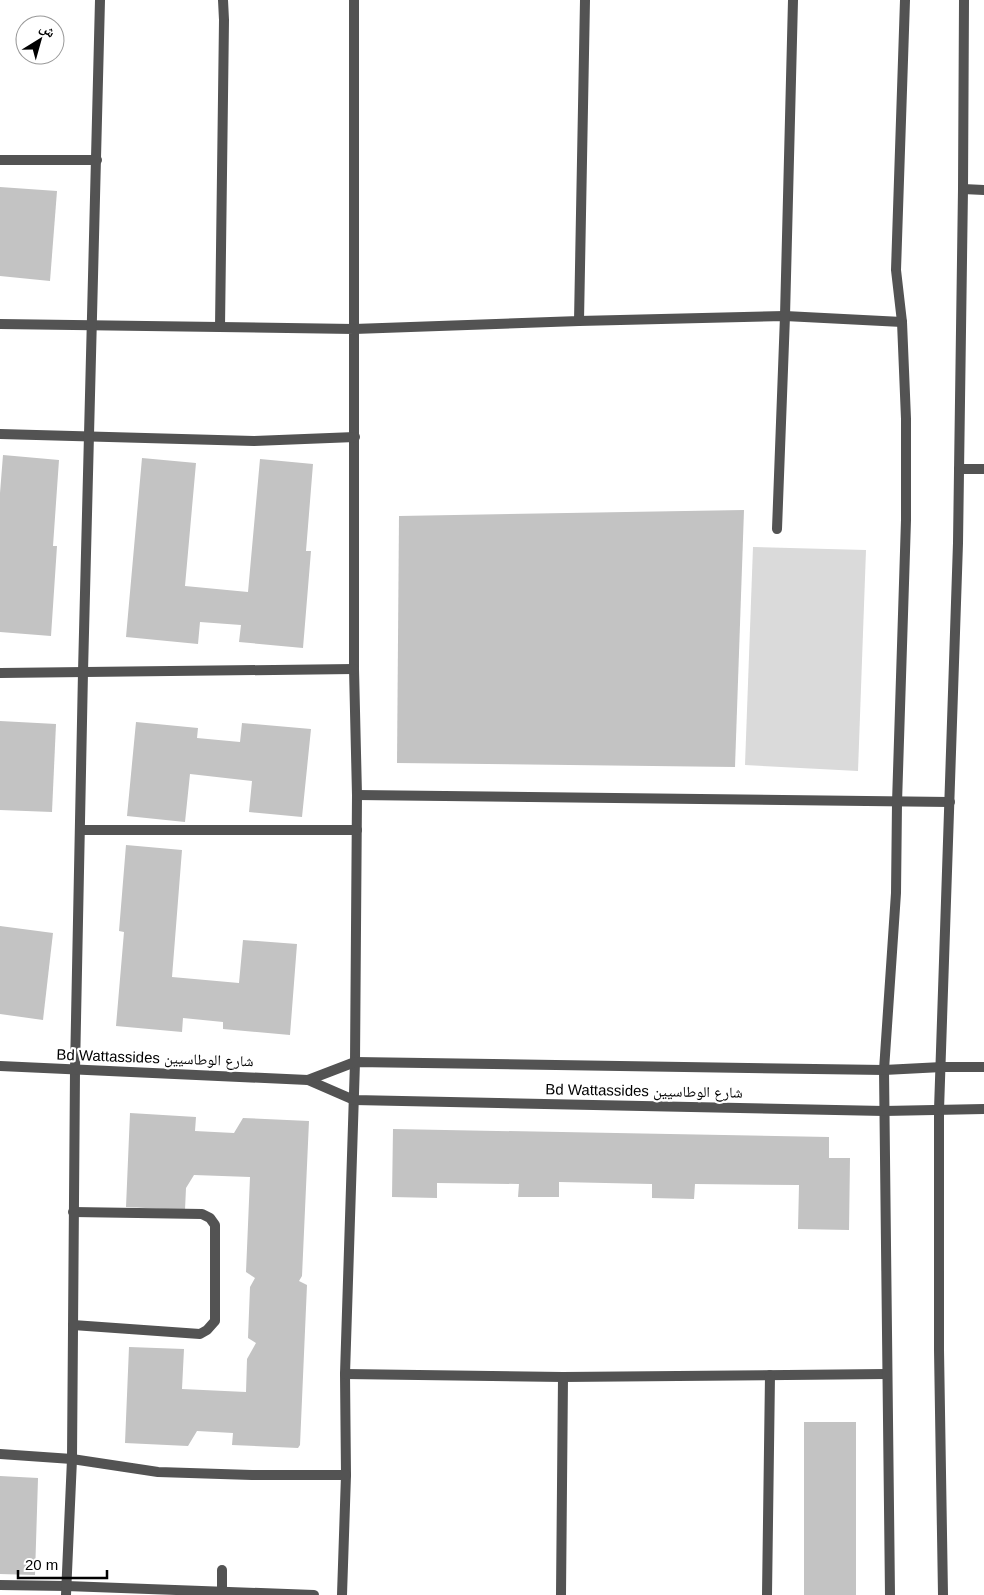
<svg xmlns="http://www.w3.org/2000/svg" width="984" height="1595" viewBox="0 0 984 1595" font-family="Arial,'Noto Naskh Arabic',sans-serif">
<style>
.green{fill:#dadada}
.building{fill:#c3c3c3}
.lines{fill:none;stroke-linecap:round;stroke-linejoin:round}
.service{stroke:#535353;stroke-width:10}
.minor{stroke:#535353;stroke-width:10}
.tertiary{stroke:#535353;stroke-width:10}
.labels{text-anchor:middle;stroke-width:4.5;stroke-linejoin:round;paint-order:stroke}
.street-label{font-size:15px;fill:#000;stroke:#fff}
</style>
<rect width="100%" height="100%" fill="#fff"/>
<polygon class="green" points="753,547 866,550 858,771 745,765"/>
<g class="building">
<polygon points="0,187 57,191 50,281 0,276"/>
<polygon points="3,455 59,460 53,546 57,546 51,636 0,632 0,493"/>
<polygon points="142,458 196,463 185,586 248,592 260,459 313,464 306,551 311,551 303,648 239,642 241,625 200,622 198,644 126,637"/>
<polygon points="744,510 735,767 397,763 399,516"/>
<polygon points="0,721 56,724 52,812 0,810"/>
<polygon points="136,722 198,728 197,738 240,742 242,723 311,729 302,817 249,812 252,781 190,774 185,822 127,816"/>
<polygon points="126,845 182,850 172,977 239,983 243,940 297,944 290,1035 223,1029 223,1022 183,1018 182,1032 116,1026 124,932 119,931"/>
<polygon points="0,926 53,933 43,1020 0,1014"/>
<polygon points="130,1113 196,1117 195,1131 234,1133 243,1118 309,1121 302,1276 299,1281 307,1285 300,1445 298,1448 232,1445 233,1433 197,1431 188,1446 125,1443 129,1347 184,1349 182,1389 246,1392 247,1359 256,1343 248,1338 250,1287 255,1278 246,1272 250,1177 194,1175 186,1188 185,1210 126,1207"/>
<polygon points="393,1129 829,1137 829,1158 850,1158 849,1230 798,1229 799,1185 695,1184 694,1199 652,1198 652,1184 559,1182 559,1197 518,1197 519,1184 437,1183 437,1198 392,1197"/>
<rect x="804" y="1422" width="52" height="173"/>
<polygon points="0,1476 38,1478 35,1575 0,1574"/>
</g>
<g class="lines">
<g class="service">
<polyline points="220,327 224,20 223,0"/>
<polyline points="73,1325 200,1334 207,1330 215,1321 215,1225 210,1218 202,1214 73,1212"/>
<polyline points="222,1570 222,1595"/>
<polyline points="66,1586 314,1595"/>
</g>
<g class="minor">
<polyline points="354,0 354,329 579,321 585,0"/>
<polyline points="0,160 97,160"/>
<polyline points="963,189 984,190"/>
<polyline points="579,321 785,316 902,322"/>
<polyline points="0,324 354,329 354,669 357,795 355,1062 345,1374 346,1475 342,1595"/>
<polyline points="0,434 254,441 355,437"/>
<polyline points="959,469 984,469"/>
<polyline points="777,529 785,316 793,0"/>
<polyline points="0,673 354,669"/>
<polyline points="357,795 950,802"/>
<polyline points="80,830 357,830"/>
<polyline points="345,1374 563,1377 887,1374"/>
<polyline points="0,1454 72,1459 158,1472 252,1475 346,1475"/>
<polyline points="0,1585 66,1586"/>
<polyline points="66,1595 72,1459 75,1070 83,672 100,0"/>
<polyline points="561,1595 563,1377"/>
<polyline points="767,1595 770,1375"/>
<polyline points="890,1595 884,1070 896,893 897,803 906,520 906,419 902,322 896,270 905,0"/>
<polyline points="943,1595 939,1350 939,1110 958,543 963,189 964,0"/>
</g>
<g class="tertiary">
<polyline points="0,1066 308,1080 354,1100 884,1111 984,1109"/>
<polyline points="308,1080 355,1062 884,1070 942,1067 984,1067"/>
</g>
</g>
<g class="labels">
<g class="street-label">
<text transform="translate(155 1058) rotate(2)" y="5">Bd Wattassides شارع الوطاسيين</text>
<text transform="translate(644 1091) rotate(1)" y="5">Bd Wattassides شارع الوطاسيين</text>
</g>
</g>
<g transform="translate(40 40) rotate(37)"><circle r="24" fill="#ffffff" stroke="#999999"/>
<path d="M0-4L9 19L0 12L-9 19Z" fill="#000000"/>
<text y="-8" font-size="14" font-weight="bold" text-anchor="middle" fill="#000000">ش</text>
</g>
<path d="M18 1570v8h89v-8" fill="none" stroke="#000000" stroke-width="2.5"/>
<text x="25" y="1570" font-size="15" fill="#000000" stroke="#ffffff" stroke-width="4" paint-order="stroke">20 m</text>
</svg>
